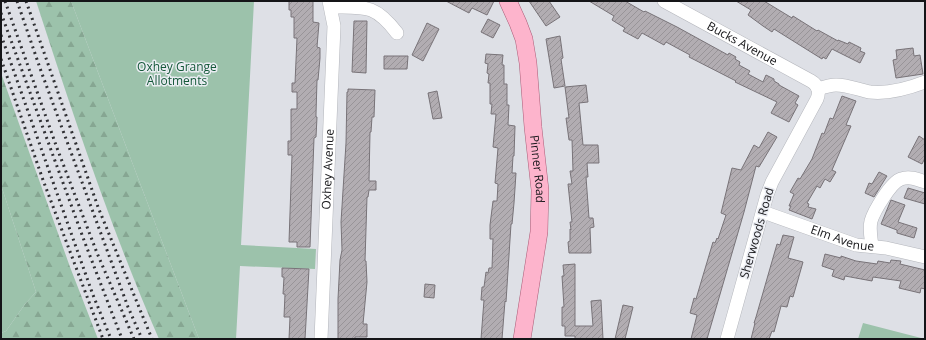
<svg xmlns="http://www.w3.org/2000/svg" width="926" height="340" viewBox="0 0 926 340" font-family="'Open Sans',sans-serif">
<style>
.green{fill:#9cc2ab}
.forest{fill:url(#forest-firs)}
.building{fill:url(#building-hatch);stroke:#787378}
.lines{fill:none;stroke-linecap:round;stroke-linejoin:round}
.minor-casing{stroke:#b4b6bc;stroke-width:14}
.major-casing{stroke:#aa5c77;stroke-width:18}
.minor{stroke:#fff;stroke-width:13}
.major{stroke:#fdb4cc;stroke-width:17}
.rail{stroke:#303034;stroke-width:3;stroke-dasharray:2 4;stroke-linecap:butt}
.labels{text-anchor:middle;stroke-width:3;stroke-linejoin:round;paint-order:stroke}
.street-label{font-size:12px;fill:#151518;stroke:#ebedf3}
.park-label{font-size:12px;fill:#145839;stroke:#ebedf3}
</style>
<defs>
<pattern id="forest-firs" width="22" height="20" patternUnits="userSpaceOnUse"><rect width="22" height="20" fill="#9cc2ab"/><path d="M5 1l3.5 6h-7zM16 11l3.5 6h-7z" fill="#86a692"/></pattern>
<pattern id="building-hatch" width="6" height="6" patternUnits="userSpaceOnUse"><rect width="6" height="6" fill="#b2adb2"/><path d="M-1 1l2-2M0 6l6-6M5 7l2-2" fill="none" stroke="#989498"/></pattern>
</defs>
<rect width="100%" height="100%" fill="#dee0e6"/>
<g class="green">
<polygon points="71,1 254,1 241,245 316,249 315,269 240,266 236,339 199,339"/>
<polygon points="1,185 36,292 25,304 6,331 1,333"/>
<polygon points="863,323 925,339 858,339"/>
</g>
<g class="forest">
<path d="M36,1H71L199,339H159C111,229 73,115 36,1Z"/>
<polygon points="1,73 70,267 98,339 1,339 1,333 6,331 25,304 36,292 1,185"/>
</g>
<g class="building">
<polygon points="289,1 313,1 313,22 319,23 317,47 320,48 320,58 318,80 317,80 316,114 316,117 317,117 316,137 314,138 310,247 297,247 297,242 289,242 292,155 288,155 288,141 291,141 291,109 297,109 297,92 292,92 292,83 295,83 297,38 294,38 294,17 291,17 291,10 289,10"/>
<polygon points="446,1 494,1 487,15 472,8 469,13"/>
<polygon points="529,1 549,1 560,17 546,26"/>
<polygon points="589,1 625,1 644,12 645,11 677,27 728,55 729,53 736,57 735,59 740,62 739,65 750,71 748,74 763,82 766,75 774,79 774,81 779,84 779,85 799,96 795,103 798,105 789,122 771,113 777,102 735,82 736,81 689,57 690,55 666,42 664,45 642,33 638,39 623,31 625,28 612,20 614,16"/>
<polygon points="736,1 764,1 792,18 793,16 817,31 818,30 838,41 838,40 848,44 849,42 861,48 860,51 865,53 860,63 832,49 826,59 823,57 822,59 774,29 772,32 763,26 748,15 751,10"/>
<polygon points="488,19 500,25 493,38 481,32"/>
<polygon points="354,21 367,21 366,73 352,72"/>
<polygon points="427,23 439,29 423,61 412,55"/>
<polygon points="560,36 563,58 561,59 565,86 554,88 546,39"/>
<polygon points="913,48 914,56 920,55 923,74 896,78 893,60 897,59 896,50"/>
<polygon points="486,54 503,55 502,65 504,65 504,84 507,84 507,105 509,105 508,125 515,126 514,156 513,156 512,173 516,173 514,203 512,224 511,224 506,302 505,301 502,339 481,339 484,300 481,300 482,287 484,287 486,272 488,273 489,268 492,268 493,239 490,239 490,225 493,201 497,201 498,184 495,183 498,148 493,147 496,114 491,114 492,104 490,104 490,83 488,83 489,74 487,73 488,64 485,63"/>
<polygon points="384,56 408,56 407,69 384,69"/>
<polygon points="586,85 588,102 579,103 583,145 598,145 599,163 587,163 588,177 586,177 589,218 593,218 594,227 590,228 591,253 569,253 568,242 570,241 570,229 571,230 570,222 572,222 568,184 572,184 570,171 573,171 572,140 569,140 566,118 569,118 565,87"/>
<polygon points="348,89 375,90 374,117 372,117 371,132 370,132 369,181 376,181 376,190 369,190 368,197 367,197 365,261 366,261 367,282 363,324 367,324 367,337 355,337 355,339 338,339 338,299 340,260 342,250 341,222 346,143 347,92 348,92"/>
<polygon points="437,91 442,118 433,119 428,93"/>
<polygon points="842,96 856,101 846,125 851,126 832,170 836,172 830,182 825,179 820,188 817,186 807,203 809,204 808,207 816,209 812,219 789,210 791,206 789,206 794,194 790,192 798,178 800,179 812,159 822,133 824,134 830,118 833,119"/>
<polygon points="768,132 777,137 759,167 756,166 744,212 707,339 691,339 697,315 690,313 694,298 696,299 713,242 715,243 717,238 718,239 726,215 721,213 732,168 741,170 754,145 759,148"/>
<polygon points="919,136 925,140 925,158 922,164 908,157"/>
<polygon points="879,172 887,176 874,197 865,193 869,183 872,184"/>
<polygon points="908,188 925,193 925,204 904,198"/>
<polygon points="891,200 905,205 898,222 917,228 914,238 897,233 897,230 881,224"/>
<polygon points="783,235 794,237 788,258 803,262 793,297 790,296 787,307 781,306 774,332 772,331 769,339 751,339 755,323 754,323 756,317 777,244 780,245"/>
<polygon points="825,254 841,258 841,256 856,261 877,264 878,261 890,263 891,260 901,261 900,264 925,270 925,289 921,288 920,293 899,288 901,281 873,277 872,281 845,276 844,280 832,276 834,270 822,266"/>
<polygon points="575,264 575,326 593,326 591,301 601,300 603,339 575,339 575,336 565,336 565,326 562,326 562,307 564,307 562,276 564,276 563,265"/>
<polygon points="282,268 309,269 305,339 289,339 290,317 284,317 285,294 283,294 284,277 282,277"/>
<polygon points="425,284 435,285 434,298 424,297"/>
<polygon points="623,305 633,307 625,339 615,339"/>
</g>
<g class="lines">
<g class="minor-casing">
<g id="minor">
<path id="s1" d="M664,1L811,81C818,85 820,92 817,99L772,182L767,195L727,339"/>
<path d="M331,7C365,7 375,4 397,33"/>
<path d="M818,89C824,87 830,85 836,85C848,85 859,90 870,92C889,94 907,89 925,82"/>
<path id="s2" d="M763,212L856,245L886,248L925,257"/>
<path d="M872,246C871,238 869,229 871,221C874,211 891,182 901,179C909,176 917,179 925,182"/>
<path id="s3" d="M321,339L334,26L329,1"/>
</g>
</g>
<g class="major-casing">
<g id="major">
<path id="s4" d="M508,1L518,23L524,39L528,63L533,127L540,190L539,232L522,339"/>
</g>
</g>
<use href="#minor" class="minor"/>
<use href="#major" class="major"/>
<g class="rail">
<polyline points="5,1 57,148 97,253 134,339"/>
<polyline points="17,1 41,71 128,307 142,339"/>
<polyline points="26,1 98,207 152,339"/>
<polyline points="1,13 85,243 122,339"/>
<polyline points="1,35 93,295 111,339"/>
<polyline points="1,59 43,180 103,339"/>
</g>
</g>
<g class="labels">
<g class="street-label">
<text dy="4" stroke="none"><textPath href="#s1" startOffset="89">Bucks Avenue</textPath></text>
<text dy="4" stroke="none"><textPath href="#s4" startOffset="172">Pinner Road</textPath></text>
<text dy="4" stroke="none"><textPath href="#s3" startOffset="170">Oxhey Avenue</textPath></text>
<text transform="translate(757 233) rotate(-74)" y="4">Sherwoods Road</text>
<text dy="4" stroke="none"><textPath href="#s2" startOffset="84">Elm Avenue</textPath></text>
</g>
<g class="park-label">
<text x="177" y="71">Oxhey Grange<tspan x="177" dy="14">Allotments</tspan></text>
</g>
</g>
<rect width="926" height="340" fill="none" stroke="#151518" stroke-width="4"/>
</svg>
